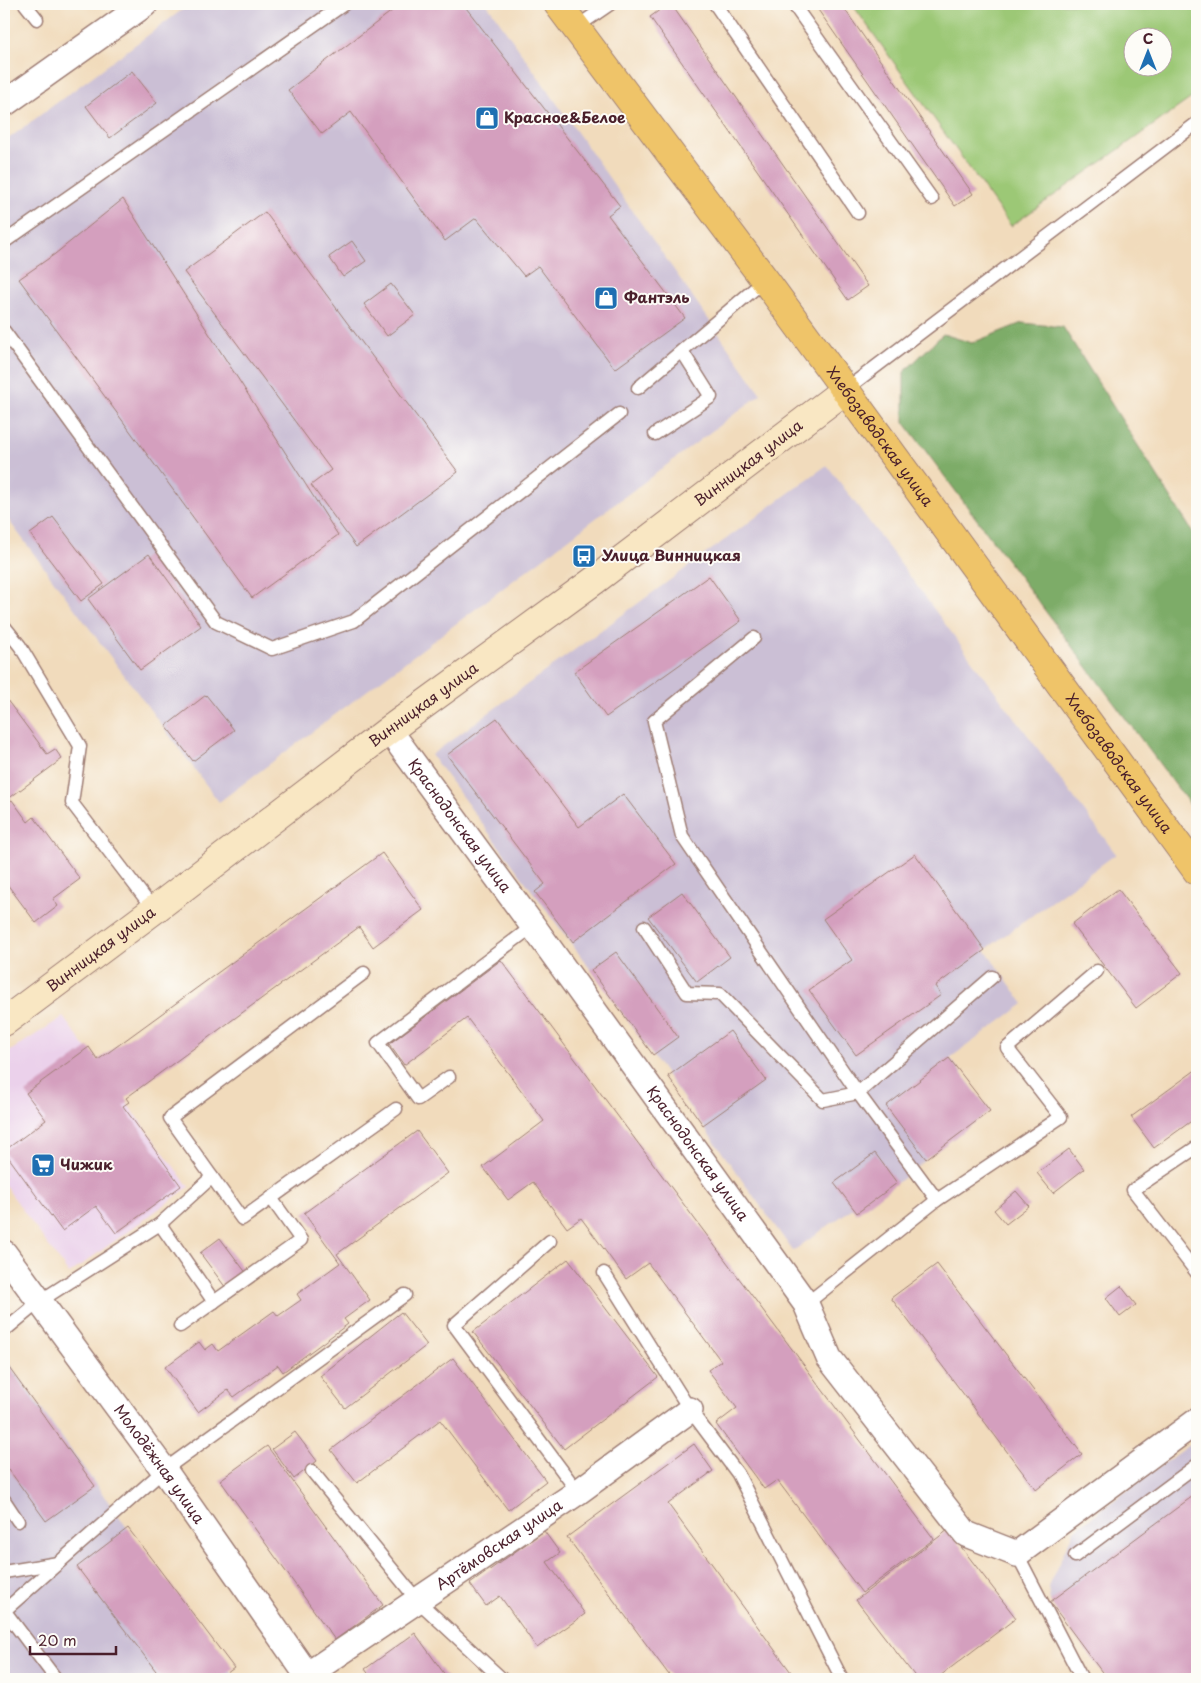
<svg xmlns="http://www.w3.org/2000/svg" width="1201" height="1683" viewBox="0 0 1201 1683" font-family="'Playpen Sans',sans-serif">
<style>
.built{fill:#ebd1eb}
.industrial{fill:#cbbfd5}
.green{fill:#9cc876;stroke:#737450;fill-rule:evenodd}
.forest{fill:#7dac67;stroke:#646649}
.building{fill:#d49fbe}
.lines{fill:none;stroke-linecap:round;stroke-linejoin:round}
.lane-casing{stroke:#9e7d74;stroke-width:15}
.street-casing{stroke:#9e7d74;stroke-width:28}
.secondary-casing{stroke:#9e7d74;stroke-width:30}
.primary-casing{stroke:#9e7d74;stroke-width:30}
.lane{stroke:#fff;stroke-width:12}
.street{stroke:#fff;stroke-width:25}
.secondary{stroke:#f9e7c3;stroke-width:28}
.primary{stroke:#efc469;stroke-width:28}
.labels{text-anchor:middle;stroke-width:4;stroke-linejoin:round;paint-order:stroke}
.poi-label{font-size:15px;font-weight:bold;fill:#4a1f2b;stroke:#fdfcf7;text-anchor:start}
.street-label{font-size:15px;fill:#4a1f2b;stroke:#fdfcf7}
</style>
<rect width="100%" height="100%" fill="#fdfcf7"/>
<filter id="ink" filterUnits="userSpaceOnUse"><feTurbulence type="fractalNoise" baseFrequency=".02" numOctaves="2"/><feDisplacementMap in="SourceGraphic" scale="10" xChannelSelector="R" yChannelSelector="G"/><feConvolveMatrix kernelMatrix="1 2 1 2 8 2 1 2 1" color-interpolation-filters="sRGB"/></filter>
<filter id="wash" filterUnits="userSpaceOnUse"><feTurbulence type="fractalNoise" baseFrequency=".0096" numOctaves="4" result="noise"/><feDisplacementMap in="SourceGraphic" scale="20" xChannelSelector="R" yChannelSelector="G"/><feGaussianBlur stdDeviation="1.12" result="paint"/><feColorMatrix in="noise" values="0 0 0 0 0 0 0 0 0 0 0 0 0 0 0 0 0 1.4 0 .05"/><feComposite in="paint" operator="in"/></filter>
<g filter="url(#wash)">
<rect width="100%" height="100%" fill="#f1dbbc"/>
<polygon class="built" points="63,1017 189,1187 69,1274 4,1184 4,1055"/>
<g class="industrial">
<polygon points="190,4 487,4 761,394 219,802 4,514 4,142"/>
<polygon points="827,465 1116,854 985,950 1024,1004 950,1058 990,1111 926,1159 897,1183 857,1213 853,1208 793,1251 591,970 431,755"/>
<polygon points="4,1357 236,1679 4,1679"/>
<polygon points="1197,1439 1197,1679 1107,1679 1050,1602 1048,1587 1074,1530"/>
</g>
<path class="green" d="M852,4H1197V94L1011,226ZM1134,38H1164V68H1134Z"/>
<polygon class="forest" points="1022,323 1063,327 1197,539 1197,814 904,422 904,372 943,334 972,343"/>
<g id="blocks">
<g class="building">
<polygon points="401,4 463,4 620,206 608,215 685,318 615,369 538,266 524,276 476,218 445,241 351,112 322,134 288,90"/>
<polygon points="668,4 671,4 868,286 848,300 650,17"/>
<polygon points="814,4 841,4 973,194 955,206"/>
<polygon points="132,71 157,103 110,138 86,106"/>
<polygon points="123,199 338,535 252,598 19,279 55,254"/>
<polygon points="265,212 458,472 356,547 311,485 331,470 184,272"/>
<polygon points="352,241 366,261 343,277 329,257"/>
<polygon points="391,284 415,315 387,336 364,304"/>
<polygon points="53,517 104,584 81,601 30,534"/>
<polygon points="149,554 201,626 140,670 88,599"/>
<polygon points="709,576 741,621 606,717 574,672"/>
<polygon points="206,695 234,730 193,761 166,726"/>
<polygon points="4,696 47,754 55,749 62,759 4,802"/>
<polygon points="497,718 579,827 623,794 676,864 573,942 535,892 545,884 447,755"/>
<polygon points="12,800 28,822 34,817 80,879 53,899 58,906 36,923 4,880 4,805"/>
<polygon points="382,853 423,910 373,947 359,927 126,1098 129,1102 123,1106 181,1186 116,1233 96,1206 62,1231 4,1151 46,1120 26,1093 89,1047 98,1060"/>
<polygon points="915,854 985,950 935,986 941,995 856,1055 809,990 852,960 823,919"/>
<polygon points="1118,889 1182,973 1136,1008 1072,924"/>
<polygon points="682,892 730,957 697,982 648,917"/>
<polygon points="616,952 678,1037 653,1055 591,970"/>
<polygon points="501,960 934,1539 862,1593 777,1480 764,1489 716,1424 737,1408 708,1370 721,1361 648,1263 626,1279 581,1218 567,1228 533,1182 508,1200 483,1167 544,1121 467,1018 404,1065 389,1044"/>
<polygon points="730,1031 766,1080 703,1125 668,1076"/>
<polygon points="949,1058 990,1111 926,1159 886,1106"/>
<polygon points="1197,1069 1197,1117 1154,1148 1131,1117"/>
<polygon points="417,1131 448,1173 337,1254 370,1300 344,1319 348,1324 283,1372 278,1365 234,1397 228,1390 198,1412 165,1367 199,1342 205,1350 213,1344 218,1351 274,1311 278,1316 301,1300 297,1294 340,1263 304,1213"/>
<polygon points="1069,1149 1084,1169 1053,1193 1037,1173"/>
<polygon points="875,1153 897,1183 857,1213 834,1183"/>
<polygon points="1016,1191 1029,1206 1006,1224 994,1210"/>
<polygon points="220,1238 247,1274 226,1288 200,1253"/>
<polygon points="568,1259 658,1377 564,1449 473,1332"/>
<polygon points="937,1264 1082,1454 1036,1490 891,1298"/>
<polygon points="1121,1286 1136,1305 1120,1317 1106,1298"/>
<polygon points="401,1312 427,1345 345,1408 320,1376"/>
<polygon points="453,1358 546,1481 508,1510 440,1420 357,1483 331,1450"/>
<polygon points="4,1361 95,1486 46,1521 4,1463"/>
<polygon points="295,1432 317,1461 294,1479 272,1449"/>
<polygon points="694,1444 713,1471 668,1504 796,1679 672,1679 567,1537"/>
<polygon points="267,1446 383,1605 335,1640 220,1480"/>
<polygon points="1197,1493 1197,1679 1107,1679 1050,1602"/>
<polygon points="128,1528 234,1668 219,1679 162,1679 77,1567"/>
<polygon points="948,1530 1016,1618 936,1679 917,1679 856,1600"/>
<polygon points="544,1531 560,1553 547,1562 585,1614 537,1648 500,1596 486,1606 470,1584"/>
<polygon points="415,1633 448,1679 372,1679 365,1669"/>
</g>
</g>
</g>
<g filter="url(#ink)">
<use href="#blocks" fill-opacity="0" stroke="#9e7d74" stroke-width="1"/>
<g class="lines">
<g class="lane-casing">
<g id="lane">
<polyline points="25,4 37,19"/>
<polyline points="715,4 858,213"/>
<polyline points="793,4 932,199"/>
<polyline points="575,28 610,4"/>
<polyline points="4,242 344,4"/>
<polyline points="4,331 216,622 272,649 354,621 619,414"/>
<polyline points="638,388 765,280"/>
<polyline points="845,390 1197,123"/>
<polyline points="655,434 711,397 682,351"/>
<polyline points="4,626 20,646 80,746 72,803 154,910"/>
<polyline points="754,638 654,721 682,836 858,1093 937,1200"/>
<polyline points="644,927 687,993 720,994 823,1100 858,1093 992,977"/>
<polyline points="449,1077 418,1099 378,1043 533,926"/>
<polyline points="1197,1147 1133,1190 1197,1273"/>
<polyline points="212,1177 242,1219 396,1109"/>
<polyline points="160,1224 214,1302"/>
<polyline points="550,1241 454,1325 578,1492"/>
<polyline points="604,1273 690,1410 738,1474 842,1679"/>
<polyline points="806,1304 937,1200 1061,1117 1007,1048 1097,971"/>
<polyline points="180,1326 301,1240 271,1198"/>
<polyline points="4,1331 40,1301 160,1224 212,1177 170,1118 364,973"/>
<polyline points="312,1471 418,1601 502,1679"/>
<polyline points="4,1500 18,1521"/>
<polyline points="1017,1554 1082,1679"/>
<polyline points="1075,1556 1197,1465"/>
<polyline points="4,1572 58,1563"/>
<polyline points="4,1610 56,1679"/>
<polyline points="4,1611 164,1470 405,1295"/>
</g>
</g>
<g class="street-casing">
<g id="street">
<polyline points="4,104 145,4"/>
<path id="s1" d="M389,730L533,926L806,1304L829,1358L966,1534L1017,1554L1197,1421"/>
<path id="s2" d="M4,1253L164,1470L310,1679"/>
<path id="s3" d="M307,1675L578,1492L690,1410"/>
</g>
</g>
<g class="secondary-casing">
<g id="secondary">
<path id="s4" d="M4,1022L154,910L389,730L595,580L845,390"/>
</g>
</g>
<g class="primary-casing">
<g id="primary">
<path id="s5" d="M558,4L765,280L1197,871"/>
</g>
</g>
<use href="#lane" class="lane"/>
<use href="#street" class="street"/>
<use href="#secondary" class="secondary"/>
<use href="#primary" class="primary"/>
</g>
</g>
<defs>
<g id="shop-square" transform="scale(1.25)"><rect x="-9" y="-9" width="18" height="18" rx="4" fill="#1f6fb2" stroke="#fdfcf7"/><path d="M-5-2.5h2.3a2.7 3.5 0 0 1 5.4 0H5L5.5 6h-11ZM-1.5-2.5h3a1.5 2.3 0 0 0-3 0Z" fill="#fff"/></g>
<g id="bus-square" transform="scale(1.25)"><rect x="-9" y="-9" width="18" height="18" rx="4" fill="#1f6fb2" stroke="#fdfcf7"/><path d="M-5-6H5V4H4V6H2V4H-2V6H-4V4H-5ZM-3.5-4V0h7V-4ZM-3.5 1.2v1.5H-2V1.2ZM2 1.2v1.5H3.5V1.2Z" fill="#fff"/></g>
<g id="supermarket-square" transform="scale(1.25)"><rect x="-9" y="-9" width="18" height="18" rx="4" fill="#1f6fb2" stroke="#fdfcf7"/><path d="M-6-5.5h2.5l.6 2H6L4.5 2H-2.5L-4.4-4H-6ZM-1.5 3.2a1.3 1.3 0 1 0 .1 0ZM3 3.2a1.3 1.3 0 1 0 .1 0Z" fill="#fff"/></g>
</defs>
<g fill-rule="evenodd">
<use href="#shop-square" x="487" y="118"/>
<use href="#shop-square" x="606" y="298"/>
<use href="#bus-square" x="584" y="556"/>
<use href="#supermarket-square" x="43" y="1165"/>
</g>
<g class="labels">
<g class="poi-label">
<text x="504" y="123">Красное&amp;Белое</text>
<text x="624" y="303">Фантэль</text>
<text x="602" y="561">Улица Винницкая</text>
<text x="60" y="1170">Чижик</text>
</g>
<g class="street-label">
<text dy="5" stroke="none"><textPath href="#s5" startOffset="539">Хлебозаводская улица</textPath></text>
<text dy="5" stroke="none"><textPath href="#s4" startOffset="931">Винницкая улица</textPath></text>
<text dy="5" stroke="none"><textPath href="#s4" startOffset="526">Винницкая улица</textPath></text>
<text dy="5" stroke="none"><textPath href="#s5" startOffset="944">Хлебозаводская улица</textPath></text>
<text dy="5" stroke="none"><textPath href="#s1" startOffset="119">Краснодонская улица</textPath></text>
<text dy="5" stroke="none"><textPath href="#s4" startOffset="121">Винницкая улица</textPath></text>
<text dy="5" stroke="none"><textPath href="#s1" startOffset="524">Краснодонская улица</textPath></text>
<text dy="5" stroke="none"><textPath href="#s2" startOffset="262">Молодёжная улица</textPath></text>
<text dy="5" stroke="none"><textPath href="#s3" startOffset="232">Артёмовская улица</textPath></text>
</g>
</g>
<rect width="1201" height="1683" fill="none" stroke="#fdfcf7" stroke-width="20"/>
<g transform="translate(1148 52)"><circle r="24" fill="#fdfcf7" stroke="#b5a4a5"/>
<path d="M0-4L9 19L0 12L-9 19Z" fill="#1f6fb2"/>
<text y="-8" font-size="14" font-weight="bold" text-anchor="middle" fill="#4a1f2b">С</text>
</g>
<path d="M30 1646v8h86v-8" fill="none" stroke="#4a1f2b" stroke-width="2.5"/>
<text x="38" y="1646" font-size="15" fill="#4a1f2b" stroke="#fdfcf7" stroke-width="4" paint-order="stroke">20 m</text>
</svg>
